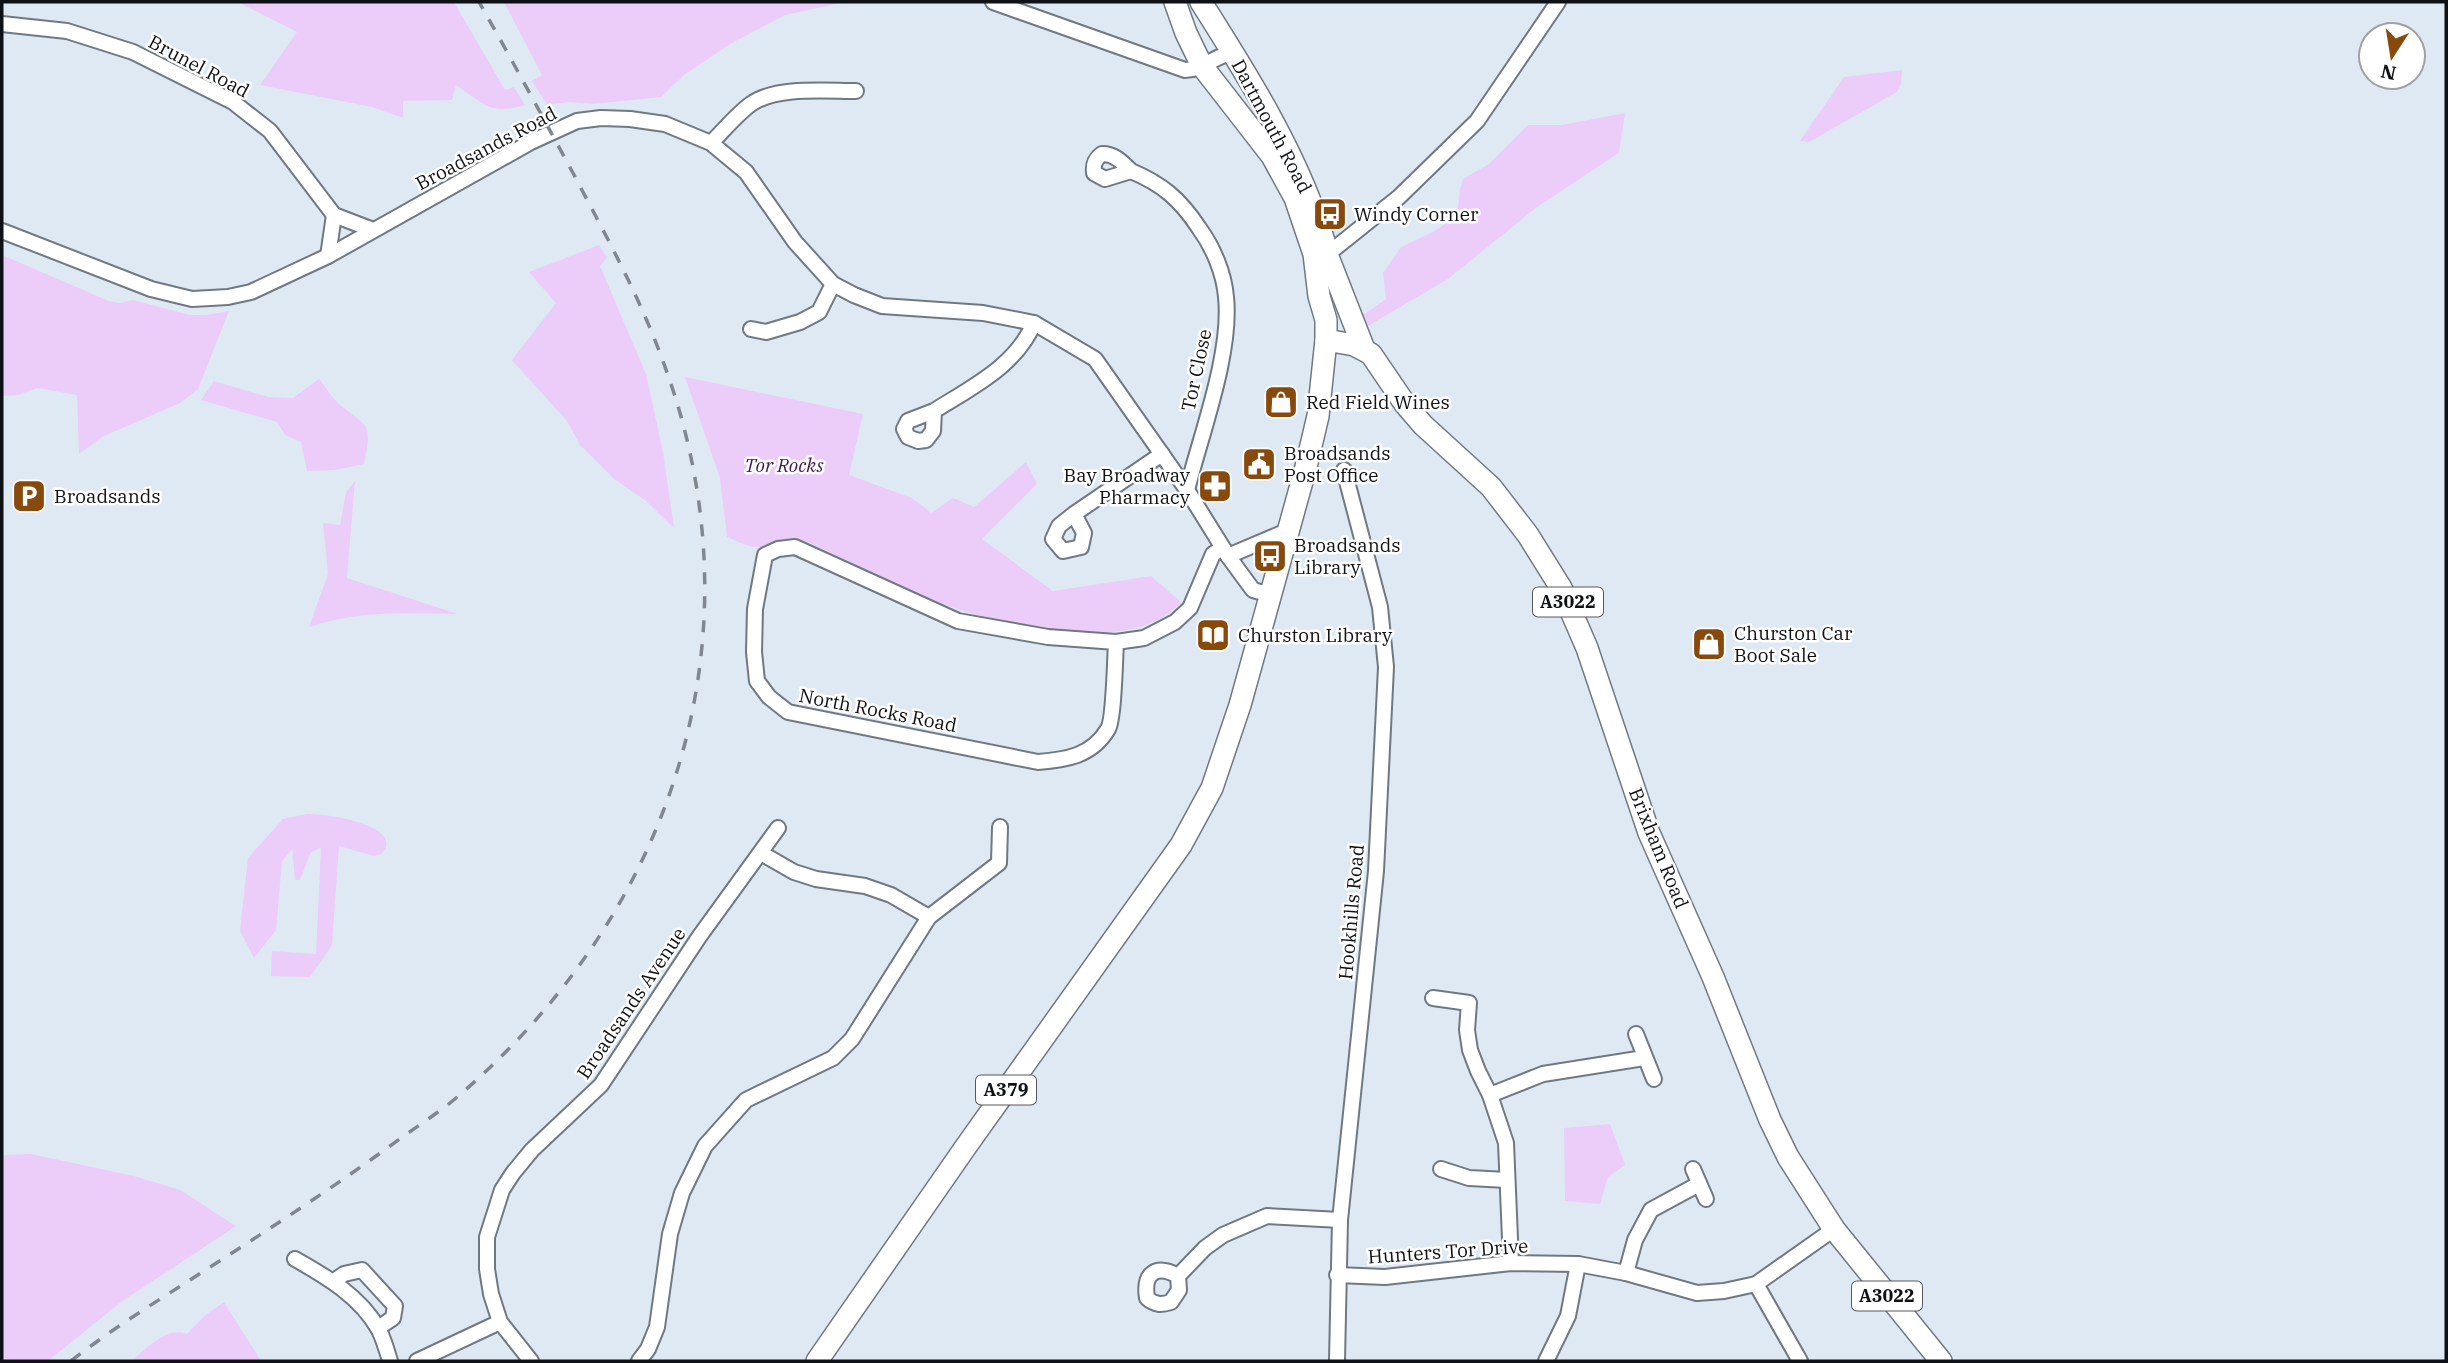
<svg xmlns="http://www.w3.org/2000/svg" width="2448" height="1363" viewBox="0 0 2448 1363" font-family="'IBM Plex Serif',serif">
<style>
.green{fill:#eccdfa}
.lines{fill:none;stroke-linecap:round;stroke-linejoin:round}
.street-casing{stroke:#707982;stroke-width:18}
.primary-casing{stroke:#707982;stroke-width:24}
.street{stroke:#fff;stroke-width:14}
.primary{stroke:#fff;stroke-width:21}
.rail{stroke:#81878f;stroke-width:3.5;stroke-dasharray:12 12;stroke-linecap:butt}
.labels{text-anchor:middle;stroke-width:5;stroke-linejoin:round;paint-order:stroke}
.shield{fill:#fff;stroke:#56585b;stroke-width:2}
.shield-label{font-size:18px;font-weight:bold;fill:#0e1115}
.street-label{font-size:19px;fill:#0e1115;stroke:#fff}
.poi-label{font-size:19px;fill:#0e1115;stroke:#fff;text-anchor:start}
.park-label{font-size:19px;font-style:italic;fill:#421651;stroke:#fff}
</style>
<rect width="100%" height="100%" fill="#dfe9f4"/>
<g class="green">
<path d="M238,2H454L505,90L514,87L525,105C491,116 482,103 456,85L452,100L403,101V118L372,107L260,85L297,32Z"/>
<polygon points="504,2 846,2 785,15 732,43 684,75 661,97 594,104 569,102 547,105 532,81 542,75"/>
<polygon points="1902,70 1901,83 1897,92 1809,142 1800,141 1844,77"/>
<polygon points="1625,113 1619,153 1537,207 1448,279 1368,326 1361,316 1386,299 1383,273 1401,247 1433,232 1457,216 1460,188 1463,179 1489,164 1528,125 1562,125"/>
<polygon points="599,245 607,257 600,266 646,374 663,452 674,528 646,501 614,479 580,445 567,421 512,360 556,303 529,272"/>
<polygon points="2,255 109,301 120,303 133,300 190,315 206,315 229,311 198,389 180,403 102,437 79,454 77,395 37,388 18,395 2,396"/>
<path d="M685,377L863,414L849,475L912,498L931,513L953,498L974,507L1026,462L1037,484L982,539L1053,591L1151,576L1181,602C1130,663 977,620 914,593C891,583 869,572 847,561C832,554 815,544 798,539C785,536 771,547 757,547C748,547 736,541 727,537L720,478Z"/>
<path d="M319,379C325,385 330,395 336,401C365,428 374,418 364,464L335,470L307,471L301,442L285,435L277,422L201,400L214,381L268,397L293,398Z"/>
<path d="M355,481L347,578L458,614C408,613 358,610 309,627L328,574L323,523L340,525L346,492Z"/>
<path d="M307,814C323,813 393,823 386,847C384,853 379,855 374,856L339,846L332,945L310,977L271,976L272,951L316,954L321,848L311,852L300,880H295L292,849L282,862L276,930L254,958L240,931L248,858L283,819Z"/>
<polygon points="1610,1124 1625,1165 1608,1177 1600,1204 1565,1201 1564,1128"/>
<polygon points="31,1154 134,1176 180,1190 236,1226 121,1302 48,1361 2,1361 2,1155"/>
<path d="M224,1302L261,1361H131C147,1349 166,1326 187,1334L204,1316Z"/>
</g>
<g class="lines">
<g class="street-casing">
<g id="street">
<path d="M993,2L1185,70C1204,70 1216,54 1234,53"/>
<polyline points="2,24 67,31 133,52 233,102 270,131 334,215 373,230"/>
<path d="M711,143C724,130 737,114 751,104C776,86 826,91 856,91"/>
<path d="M1131,171C1122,162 1115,154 1102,154C1095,159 1093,164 1094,173L1105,179L1131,171C1162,184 1180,199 1199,228C1213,247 1224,273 1226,297C1232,353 1201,434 1187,490"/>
<polyline points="2,231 151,289 192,299 228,297 251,292 328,256 531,142 577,121 601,118 630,119 665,124 711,143 746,172 795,242 833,284 854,295 882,306 983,313 1034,323 1095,359 1187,490 1228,556 1287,531"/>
<polyline points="1319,253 1334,249 1399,197 1477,121 1558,2"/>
<polyline points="328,256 334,215"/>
<polyline points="751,329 766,332 800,322 819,312 833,284"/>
<path d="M934,411L908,421L904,429L908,437L918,441L926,440L933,431L934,411C972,387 1016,366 1034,323"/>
<polyline points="1074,514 1084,533 1081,547 1063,551 1053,539 1059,526 1074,514 1162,454"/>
<polyline points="1228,556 1253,590 1271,595"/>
<path d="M1116,642C1115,658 1114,719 1108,729C1092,756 1066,760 1038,762L788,712L769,697L757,681L754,652L755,609L765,555L778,549L795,547L958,621L1048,637L1116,642L1144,638L1175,622L1190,608L1213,554L1222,548"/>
<polyline points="761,853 794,872 816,879 865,886 891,895 929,917"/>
<polyline points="1433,998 1469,1003 1467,1030 1470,1050 1478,1071 1490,1095 1506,1143 1511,1263"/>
<polyline points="1636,1034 1654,1079"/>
<polyline points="1490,1095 1543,1074 1644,1058"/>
<polyline points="1441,1169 1469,1178 1507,1180"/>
<polyline points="1693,1169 1706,1199"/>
<path d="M295,1259C327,1277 361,1297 379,1330C384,1340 387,1351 390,1361"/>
<polyline points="1626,1273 1635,1240 1651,1210 1699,1184"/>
<polyline points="1337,1275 1385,1277 1511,1263 1578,1264 1626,1273 1697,1293 1724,1291 1756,1284 1834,1229"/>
<path d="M1178,1276C1156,1264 1143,1273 1147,1298C1155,1305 1161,1305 1171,1302L1179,1290L1178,1276L1205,1248L1223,1235L1267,1216L1340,1220"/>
<polyline points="334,1281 344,1274 362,1270 395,1306 393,1318 378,1328"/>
<polyline points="1756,1284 1800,1361"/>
<polyline points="417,1361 500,1322"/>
<polyline points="531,1361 500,1322 491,1294 487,1269 487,1237 502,1190 513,1173 532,1150 601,1085 699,937 778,828"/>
<polyline points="639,1361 648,1349 657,1327 670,1234 682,1193 705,1146 746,1100 833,1058 852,1039 929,917 999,863 1000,827"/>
<polyline points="1337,1361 1340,1220 1376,871 1386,667 1380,607 1344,470"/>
<polyline points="1546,1361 1568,1316 1578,1264"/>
</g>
</g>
<g class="primary-casing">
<g id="primary">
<path d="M1201,2C1250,79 1301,160 1326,248"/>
<polyline points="1328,257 1364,349"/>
<polyline points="1326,340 1354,345 1371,354 1405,404 1423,425 1491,487 1528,535 1561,588 1587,648 1649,833 1713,977 1770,1120 1788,1157 1834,1229 1941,1361"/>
<polyline points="817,1361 967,1145 1181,845 1212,788 1240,705 1306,467 1318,416 1326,340 1326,320 1319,296 1314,254 1295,198 1272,156 1202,66 1186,33 1175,2"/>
</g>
</g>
<use href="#street" class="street"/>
<use href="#primary" class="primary"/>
<path class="rail" d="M71,1361C113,1328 159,1300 204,1271C271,1228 337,1185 401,1138C422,1123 444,1109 463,1092C676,907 763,633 664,364C640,297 606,236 573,173C542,116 511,58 479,2"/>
</g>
<defs>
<g id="bus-square" transform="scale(1.75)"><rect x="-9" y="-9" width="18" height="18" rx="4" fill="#87490c" stroke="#fff"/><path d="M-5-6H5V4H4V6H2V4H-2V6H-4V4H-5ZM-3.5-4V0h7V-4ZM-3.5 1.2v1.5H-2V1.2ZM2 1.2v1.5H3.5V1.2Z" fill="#fff"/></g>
<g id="shop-square" transform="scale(1.75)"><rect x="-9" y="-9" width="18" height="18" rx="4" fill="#87490c" stroke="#fff"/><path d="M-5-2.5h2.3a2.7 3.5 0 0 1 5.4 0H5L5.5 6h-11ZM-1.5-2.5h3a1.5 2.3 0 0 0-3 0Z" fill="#fff"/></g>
<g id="civic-square" transform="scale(1.75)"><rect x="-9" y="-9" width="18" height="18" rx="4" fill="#87490c" stroke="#fff"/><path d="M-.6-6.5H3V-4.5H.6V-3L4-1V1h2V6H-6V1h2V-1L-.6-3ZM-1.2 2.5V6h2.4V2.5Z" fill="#fff"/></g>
<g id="pharmacy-square" transform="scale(1.75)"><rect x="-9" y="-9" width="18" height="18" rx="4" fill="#87490c" stroke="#fff"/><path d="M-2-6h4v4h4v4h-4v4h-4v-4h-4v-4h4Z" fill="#fff"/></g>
<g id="parking-square" transform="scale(1.75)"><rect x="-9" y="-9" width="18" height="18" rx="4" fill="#87490c" stroke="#fff"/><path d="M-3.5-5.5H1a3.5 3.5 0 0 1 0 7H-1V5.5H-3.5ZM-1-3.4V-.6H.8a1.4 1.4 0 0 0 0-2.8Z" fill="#fff"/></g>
<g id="library-square" transform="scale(1.75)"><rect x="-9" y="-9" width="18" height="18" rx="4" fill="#87490c" stroke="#fff"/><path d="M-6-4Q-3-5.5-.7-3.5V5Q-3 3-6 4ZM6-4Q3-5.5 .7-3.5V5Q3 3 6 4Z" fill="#fff"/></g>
</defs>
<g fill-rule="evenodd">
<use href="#bus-square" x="1330" y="214"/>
<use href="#shop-square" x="1281" y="402"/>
<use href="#civic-square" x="1259" y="464"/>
<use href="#pharmacy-square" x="1215" y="486"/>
<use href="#parking-square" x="29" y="496"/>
<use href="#bus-square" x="1270" y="556"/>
<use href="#library-square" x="1213" y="635"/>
<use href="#shop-square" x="1709" y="644"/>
</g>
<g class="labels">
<g class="shield">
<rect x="1533" y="587.5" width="70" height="29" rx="5"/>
<rect x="976" y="1075.5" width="60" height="29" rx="5"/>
<rect x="1852" y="1281.5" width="70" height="29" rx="5"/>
</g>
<g class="shield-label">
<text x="1568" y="608">A3022</text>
<text x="1006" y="1096">A379</text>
<text x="1887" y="1302">A3022</text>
</g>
<g class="street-label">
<text transform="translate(199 66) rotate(28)" y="7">Brunel Road</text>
<text transform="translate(1272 126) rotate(62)" y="7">Dartmouth Road</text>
<text transform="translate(486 148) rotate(-28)" y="7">Broadsands Road</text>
<text transform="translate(1196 370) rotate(-78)" y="7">Tor Close</text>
<text transform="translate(878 710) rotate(11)" y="7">North Rocks Road</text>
<text transform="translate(1659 848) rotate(68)" y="7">Brixham Road</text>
<text transform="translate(1351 912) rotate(-85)" y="7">Hookhills Road</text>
<text transform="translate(631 1003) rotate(-56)" y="7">Broadsands Avenue</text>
<text transform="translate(1448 1251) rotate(-4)" y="7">Hunters Tor Drive</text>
</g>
<g class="poi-label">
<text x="1354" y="221">Windy Corner</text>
<text x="1306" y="409">Red Field Wines</text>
<text x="1284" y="460">Broadsands<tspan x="1284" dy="22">Post Office</tspan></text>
<text x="1190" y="482" text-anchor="end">Bay Broadway<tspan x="1190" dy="22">Pharmacy</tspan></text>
<text x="54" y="503">Broadsands</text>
<text x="1294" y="552">Broadsands<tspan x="1294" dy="22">Library</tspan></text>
<text x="1734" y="640">Churston Car<tspan x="1734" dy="22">Boot Sale</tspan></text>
<text x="1238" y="642">Churston Library</text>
</g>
<g class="park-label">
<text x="784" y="472">Tor Rocks</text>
</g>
</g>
<rect width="2448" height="1363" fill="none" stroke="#0e1115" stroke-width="7"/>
<g transform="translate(2392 56) rotate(192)"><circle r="33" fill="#ffffff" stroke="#9fa0a1" stroke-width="2"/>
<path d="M0-5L12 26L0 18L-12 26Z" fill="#87490c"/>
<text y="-10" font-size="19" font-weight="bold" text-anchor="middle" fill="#0e1115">N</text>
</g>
</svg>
